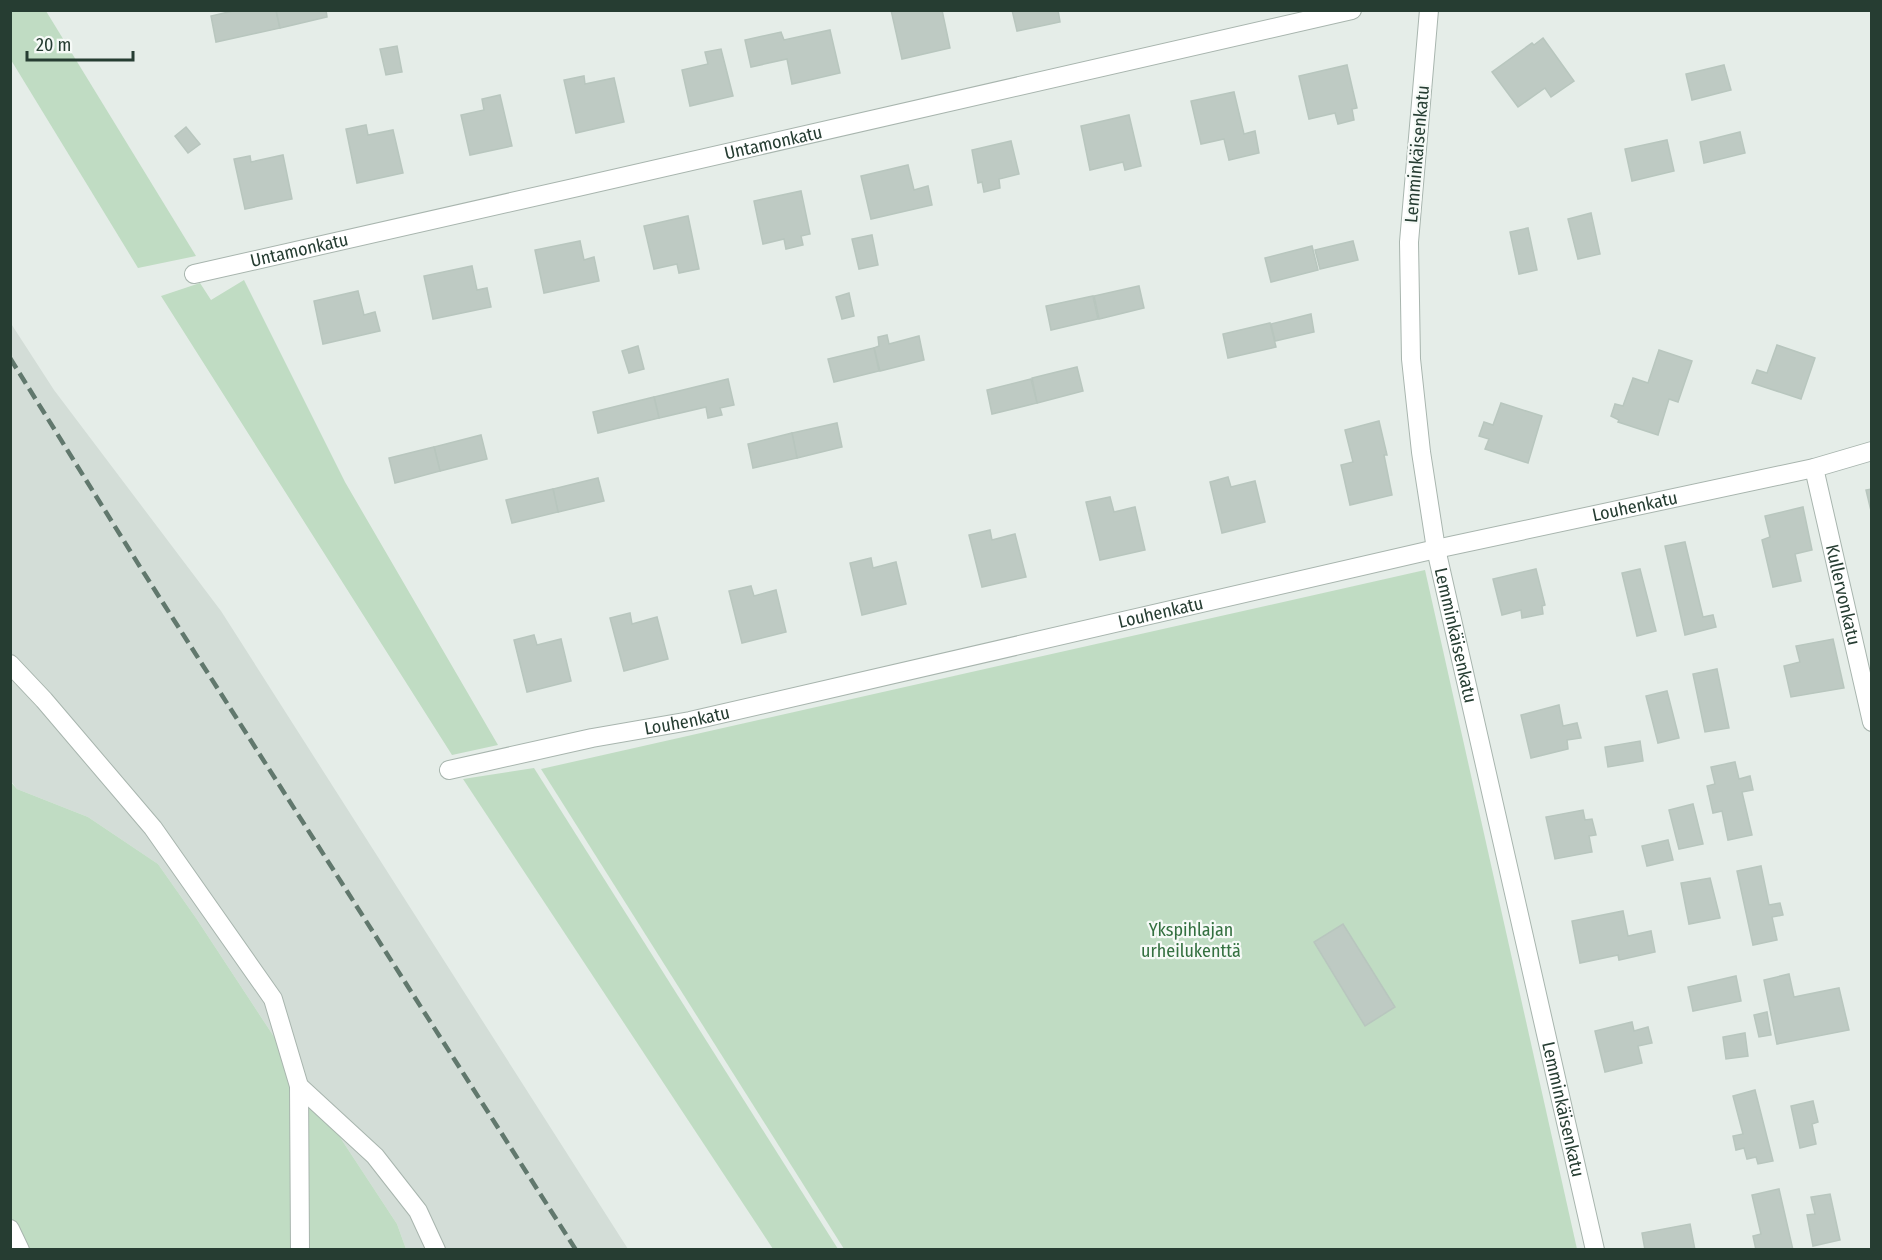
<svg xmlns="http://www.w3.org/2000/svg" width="1882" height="1260" viewBox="0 0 1882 1260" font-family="'Fira Sans Condensed',sans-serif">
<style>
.built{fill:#d3ddd7}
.green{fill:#c0dcc3}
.building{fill:#becac3;stroke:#b8c6be;stroke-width:1.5}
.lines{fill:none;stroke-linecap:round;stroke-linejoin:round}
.minor-casing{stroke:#a8b5ae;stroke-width:20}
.minor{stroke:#fff;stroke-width:18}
.rail{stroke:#61786d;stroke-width:4.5;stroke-dasharray:12 6;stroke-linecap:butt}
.labels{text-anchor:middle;stroke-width:4.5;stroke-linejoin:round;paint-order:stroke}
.street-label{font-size:18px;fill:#263d32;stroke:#f6faf7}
.park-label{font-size:18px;fill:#347040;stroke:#f6faf7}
</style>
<rect width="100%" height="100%" fill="#e5ede8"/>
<polygon class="built" points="10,322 54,390 221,611 628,1249 406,1249 397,1224 196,918 158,864 88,817 17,789 11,781"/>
<g class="green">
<polygon points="11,10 46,11 196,256 138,268 11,60"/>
<polygon points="244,280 345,482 498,745 452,755 161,296 200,283 211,300"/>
<polygon points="1425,570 1577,1249 844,1249 541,769"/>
<polygon points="534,768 838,1249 773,1249 463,779"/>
<polygon points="10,781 17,789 88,817 158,864 196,918 397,1224 406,1249 11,1249"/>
</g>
<g class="building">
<polygon points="237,10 276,10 280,28 216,42 211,16"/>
<polygon points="276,10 326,10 327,17 280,28"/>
<polygon points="891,10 942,10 950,48 902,59"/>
<polygon points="1012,10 1058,10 1060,22 1017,31"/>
<polygon points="830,30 840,73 792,84 787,59 751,67 745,40 781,32 784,40"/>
<polygon points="1543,38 1574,81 1551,97 1545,88 1518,107 1492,72 1532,43 1534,45"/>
<polygon points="397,46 402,72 386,75 380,49"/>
<polygon points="721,49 733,96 690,106 682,70 708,64 705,52"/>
<polygon points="1347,65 1357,108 1352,109 1354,120 1338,124 1335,113 1309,119 1299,76"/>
<polygon points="1724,65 1731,90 1692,100 1686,74"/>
<polygon points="584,76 585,84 614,78 624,122 576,133 564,80"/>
<polygon points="1234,92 1244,134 1255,131 1259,153 1229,160 1224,139 1201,144 1191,101"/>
<polygon points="500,95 512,146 470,155 461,115 484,110 482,99"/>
<polygon points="1129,115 1141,166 1125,170 1123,162 1090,170 1081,126"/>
<polygon points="366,125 368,135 393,130 403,173 357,183 346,129"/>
<polygon points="186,127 200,144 188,153 175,136"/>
<polygon points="1740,132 1745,153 1704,163 1700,142"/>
<polygon points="1667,140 1674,171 1632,181 1625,149"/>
<polygon points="1011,141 1019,174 999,179 1000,188 984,192 982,182 978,183 972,150"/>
<polygon points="283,155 292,199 245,209 234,159 250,156 251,162"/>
<polygon points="908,165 914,190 928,186 932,205 871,219 861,176"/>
<polygon points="801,191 810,234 801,236 803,245 786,249 784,239 763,244 754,201"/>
<polygon points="1591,213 1600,254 1578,259 1568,219"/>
<polygon points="688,216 699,269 679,273 677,264 654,269 644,226"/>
<polygon points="1528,228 1537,270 1519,274 1510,232"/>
<polygon points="872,235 878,265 859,269 852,239"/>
<polygon points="580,241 584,260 594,257 599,281 544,293 535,250"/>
<polygon points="1353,241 1358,260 1320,269 1315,250"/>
<polygon points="1312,246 1318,270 1271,282 1265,258"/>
<polygon points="472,266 477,290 487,288 491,307 433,319 424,276"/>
<polygon points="1139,286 1144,308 1099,319 1094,296"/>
<polygon points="358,291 364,315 375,312 380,331 323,344 314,301"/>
<polygon points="849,293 854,316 842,319 836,297"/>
<polygon points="1093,296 1098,319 1051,330 1046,306"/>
<polygon points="1311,314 1314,332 1275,341 1271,324"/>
<polygon points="1270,323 1276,347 1228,358 1223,334"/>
<polygon points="887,335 889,344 919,336 924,360 880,371 874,348 879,346 878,337"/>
<polygon points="1777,345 1815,358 1801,399 1752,383 1757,370 1767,373"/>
<polygon points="638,346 644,369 629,373 622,351"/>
<polygon points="874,348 879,371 834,382 828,359"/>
<polygon points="1659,350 1692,361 1678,402 1669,399 1658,435 1618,422 1619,420 1611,416 1615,404 1623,406 1633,378 1648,383"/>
<polygon points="1077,367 1083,391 1037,403 1032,378"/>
<polygon points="728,379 734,405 720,408 722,415 708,418 706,407 659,418 654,397"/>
<polygon points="1031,379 1037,403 992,414 987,390"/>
<polygon points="654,397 659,418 598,433 593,412"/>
<polygon points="1501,403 1542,416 1528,463 1485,449 1489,439 1479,436 1484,422 1493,425"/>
<polygon points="1379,421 1387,455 1384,455 1392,495 1350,505 1341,465 1353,462 1345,430"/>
<polygon points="837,423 842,447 797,458 792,433"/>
<polygon points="792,433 797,458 753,468 748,444"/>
<polygon points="481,435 487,459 440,471 434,447"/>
<polygon points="434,447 440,471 395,483 389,458"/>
<polygon points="1228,477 1231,487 1255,481 1265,522 1222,533 1210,482"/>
<polygon points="598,478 604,501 558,512 553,489"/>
<polygon points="553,489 558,512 512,523 506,500"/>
<polygon points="1872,489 1872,515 1866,490"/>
<polygon points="1110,497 1114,512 1135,507 1145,550 1100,560 1086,502"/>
<polygon points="1803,507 1812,550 1795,554 1801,581 1773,587 1762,540 1770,537 1765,516"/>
<polygon points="990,530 992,540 1015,534 1026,577 982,587 969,535"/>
<polygon points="1685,542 1703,617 1713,615 1716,627 1685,635 1665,546"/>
<polygon points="871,558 873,568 896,562 906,604 862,615 850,563"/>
<polygon points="1536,569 1545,605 1542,606 1543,614 1522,618 1521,610 1502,615 1493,579"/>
<polygon points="1640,569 1656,631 1637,636 1622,573"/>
<polygon points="751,586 754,596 776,590 786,632 742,643 729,591"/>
<polygon points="630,613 632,624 657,617 668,659 624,671 610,618"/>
<polygon points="534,635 537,645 561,639 571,681 527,692 514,640"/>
<polygon points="1833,639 1844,688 1791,697 1784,666 1800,662 1796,646"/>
<polygon points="1717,669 1729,728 1705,732 1693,674"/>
<polygon points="1667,691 1679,738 1658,743 1646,696"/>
<polygon points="1559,705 1563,726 1577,723 1581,738 1567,740 1568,749 1531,758 1521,715"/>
<polygon points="1640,741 1643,761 1608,767 1605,747"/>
<polygon points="1735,762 1739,779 1750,776 1753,790 1742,792 1752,835 1728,840 1722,811 1713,813 1707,786 1715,784 1711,767"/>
<polygon points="1693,804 1703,844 1679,849 1669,810"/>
<polygon points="1583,810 1585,820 1592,819 1596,835 1589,836 1592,852 1555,859 1546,817"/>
<polygon points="1668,840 1673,860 1647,866 1642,846"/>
<polygon points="1761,866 1769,905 1780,903 1783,915 1772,917 1777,940 1753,945 1737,871"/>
<polygon points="1710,878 1720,918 1689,924 1681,883"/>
<polygon points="1623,911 1628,936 1651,931 1655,952 1619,960 1618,955 1580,963 1572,921"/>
<polygon points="1343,924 1395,1007 1365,1026 1314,942"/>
<polygon points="1789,974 1794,997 1839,988 1849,1030 1777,1044 1764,980"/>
<polygon points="1736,976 1741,1001 1693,1011 1688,987"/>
<polygon points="1767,1012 1771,1035 1759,1037 1754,1015"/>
<polygon points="1632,1022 1634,1031 1648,1027 1652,1043 1638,1046 1642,1063 1605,1072 1595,1031"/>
<polygon points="1745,1033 1748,1056 1726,1059 1723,1037"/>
<polygon points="1755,1090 1773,1161 1758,1164 1756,1157 1747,1159 1744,1148 1736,1150 1733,1136 1743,1134 1733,1096"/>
<polygon points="1813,1101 1818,1122 1812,1124 1816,1144 1800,1148 1791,1106"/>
<polygon points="1779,1189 1793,1250 1756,1250 1753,1236 1761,1234 1752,1195"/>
<polygon points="1830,1194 1840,1240 1813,1246 1807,1215 1815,1214 1811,1197"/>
<polygon points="1690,1224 1695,1250 1645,1250 1642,1233"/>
</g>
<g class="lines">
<g class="minor-casing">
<g id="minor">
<path id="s1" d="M1429,10L1409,242L1411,359L1421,452L1436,549L1595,1250"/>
<path id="s2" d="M194,274C580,186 967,100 1352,10"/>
<path id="s3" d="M1814,468L1872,722"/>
<polyline points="10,664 44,700 153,828 273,999 299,1086 300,1250"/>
<path id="s4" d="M449,770L592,738L690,721L1436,549L1814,468L1872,451"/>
<polyline points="299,1086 375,1156 418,1211 436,1250"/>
<polyline points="10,1229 20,1250"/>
</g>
</g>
<use href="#minor" class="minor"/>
<polyline class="rail" points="10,358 142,570 576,1250"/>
</g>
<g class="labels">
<g class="street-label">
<text dy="6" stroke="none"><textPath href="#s2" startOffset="594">Untamonkatu</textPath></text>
<text transform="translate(1417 154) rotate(-85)" y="6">Lemminkäisenkatu</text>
<text dy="6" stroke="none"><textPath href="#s2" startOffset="108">Untamonkatu</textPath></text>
<text dy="6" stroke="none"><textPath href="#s4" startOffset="1215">Louhenkatu</textPath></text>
<text dy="6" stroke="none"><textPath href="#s3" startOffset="130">Kullervonkatu</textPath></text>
<text dy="6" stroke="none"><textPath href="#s4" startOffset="729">Louhenkatu</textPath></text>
<text dy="6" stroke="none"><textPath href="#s1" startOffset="630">Lemminkäisenkatu</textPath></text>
<text dy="6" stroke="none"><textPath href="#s4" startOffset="243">Louhenkatu</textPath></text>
<text dy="6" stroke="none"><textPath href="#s1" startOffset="1116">Lemminkäisenkatu</textPath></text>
</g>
<g class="park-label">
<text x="1191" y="936">Ykspihlajan<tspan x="1191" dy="21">urheilukenttä</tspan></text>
</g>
</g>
<rect width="1882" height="1260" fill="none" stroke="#263d32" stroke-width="24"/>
<path d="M27 51v9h106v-9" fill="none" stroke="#263d32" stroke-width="3"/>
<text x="36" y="51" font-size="18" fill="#263d32" stroke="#f6faf7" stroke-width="4.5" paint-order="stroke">20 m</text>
</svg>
